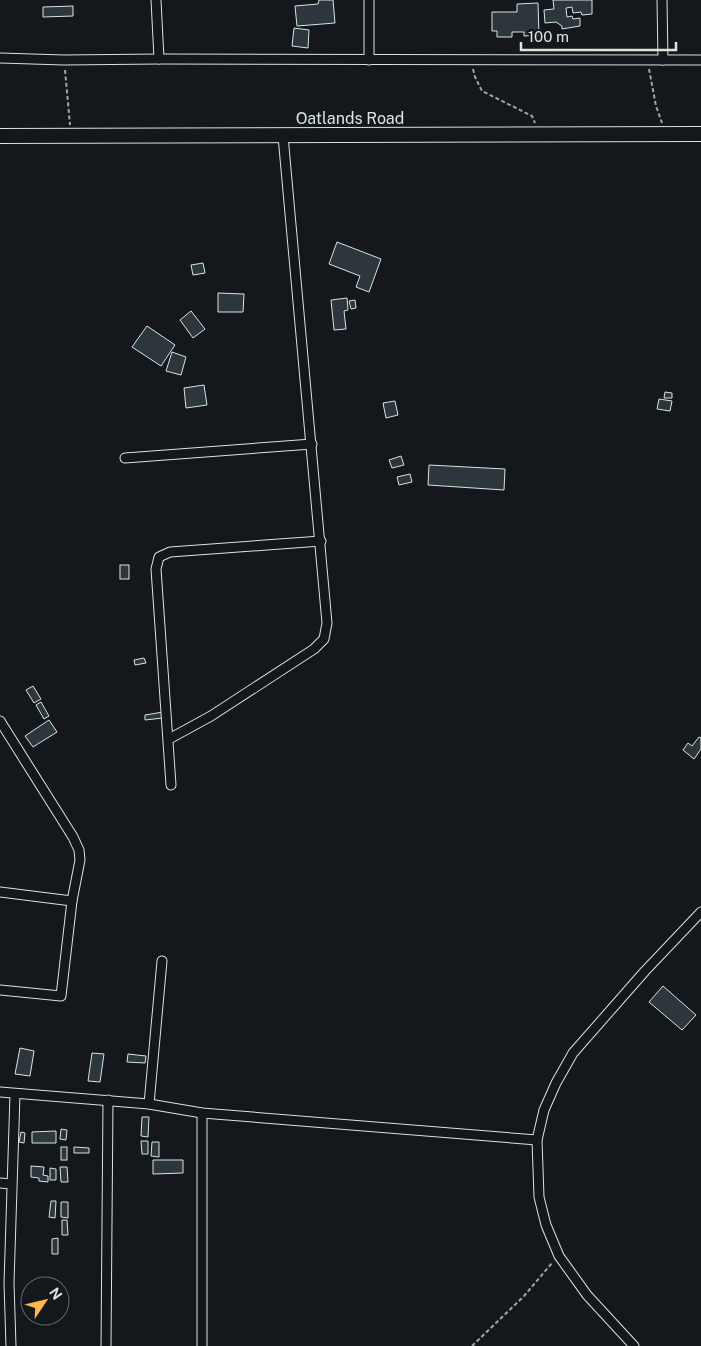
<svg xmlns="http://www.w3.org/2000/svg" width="701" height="1346" viewBox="0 0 701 1346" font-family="'Public Sans',sans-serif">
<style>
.building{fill:#2c363c;stroke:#d8e6dc}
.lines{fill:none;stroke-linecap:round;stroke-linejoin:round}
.street-casing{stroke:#d8e6dc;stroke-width:11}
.secondary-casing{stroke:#d8e6dc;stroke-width:16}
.path{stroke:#9da8a2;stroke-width:2;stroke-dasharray:4 2.5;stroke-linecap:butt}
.street{stroke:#14181c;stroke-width:9}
.secondary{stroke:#14181c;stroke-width:14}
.labels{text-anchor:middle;stroke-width:4;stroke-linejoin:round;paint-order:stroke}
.street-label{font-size:16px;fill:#d8e6dc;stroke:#14181c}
</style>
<rect width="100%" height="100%" fill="#14181c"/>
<g class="building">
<polygon points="319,0 333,0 335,23 297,26 295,6 318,4"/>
<polygon points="553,0 592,0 592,14 582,15 581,12 573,13 572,7 566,8 567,17 572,16 573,19 580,18 580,26 562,29 562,26 556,22 545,23 544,10 554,9"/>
<polygon points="538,3 539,35 524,36 524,32 512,32 512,37 497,37 497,31 492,31 492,12 517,12 517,4"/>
<polygon points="73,6 73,16 43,17 43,7"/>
<polygon points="294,28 309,30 308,48 292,46"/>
<polygon points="337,242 381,259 369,292 356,287 360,276 329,264"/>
<polygon points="203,263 205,273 193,275 191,265"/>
<polygon points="218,293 244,294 243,312 218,312"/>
<polygon points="347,298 348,310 344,311 346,329 334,330 331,300"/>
<polygon points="355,300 356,308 351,309 349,301"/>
<polygon points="191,311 205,329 193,338 180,320"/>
<polygon points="147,326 175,345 161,366 132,347"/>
<polygon points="172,352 186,357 181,375 166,371"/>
<polygon points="204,385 207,405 186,408 184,388"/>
<polygon points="665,392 672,393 672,398 664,398"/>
<polygon points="659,399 672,401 670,411 657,409"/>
<polygon points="395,401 398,415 386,418 383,403"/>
<polygon points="401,456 404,465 392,468 389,460"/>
<polygon points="429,465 505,469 504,490 428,485"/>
<polygon points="410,474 412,482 399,485 397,477"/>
<rect x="120" y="565" width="9" height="14"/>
<polygon points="144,658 146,663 135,665 134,660"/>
<polygon points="33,686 41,699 34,703 26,690"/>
<polygon points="41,702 49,716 44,719 36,705"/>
<polygon points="163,712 163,718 145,720 145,715"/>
<polygon points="49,720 57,732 33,747 25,736"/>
<polygon points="699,737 701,738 701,749 694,759 683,750 688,743 692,746"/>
<polygon points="663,986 696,1015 682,1030 649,1002"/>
<polygon points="20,1048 34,1051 30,1076 15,1074"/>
<polygon points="92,1053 104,1054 100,1082 88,1081"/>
<polygon points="128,1054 146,1056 145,1063 127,1062"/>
<polygon points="142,1117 149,1117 148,1137 141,1136"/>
<polygon points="61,1129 67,1130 66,1140 60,1139"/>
<polygon points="56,1131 56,1143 32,1143 32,1132"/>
<polygon points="21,1132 25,1133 24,1143 19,1142"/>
<polygon points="141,1141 148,1141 148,1154 142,1154"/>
<polygon points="152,1142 159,1142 159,1157 151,1156"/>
<rect x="61" y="1147" width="6" height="13"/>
<polygon points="74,1147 89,1148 89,1153 74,1153"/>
<polygon points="153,1160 183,1160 183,1173 153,1174"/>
<polygon points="31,1166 44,1167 43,1175 48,1176 48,1182 39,1181 39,1178 31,1177"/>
<polygon points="60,1167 67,1167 68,1182 61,1182"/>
<polygon points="50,1168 56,1169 56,1180 50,1180"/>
<polygon points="51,1201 56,1201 55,1218 49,1217"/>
<polygon points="61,1202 68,1202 68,1218 61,1217"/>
<polygon points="62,1220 67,1220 68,1235 62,1235"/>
<polygon points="58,1238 58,1254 52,1254 52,1239"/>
</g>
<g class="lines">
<g class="street-casing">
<g id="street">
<polyline points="156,0 159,59"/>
<polyline points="662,0 663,60"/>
<polyline points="0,58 64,60 159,59 701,60"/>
<polyline points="369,60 369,0"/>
<polyline points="125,458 312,444"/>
<polyline points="0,721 73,837 79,850 80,860 72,901 61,996 0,990"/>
<polyline points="169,739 211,716 314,649 324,639 327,623 283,136"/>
<polyline points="171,785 156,569 159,557 170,552 321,541"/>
<polyline points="0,892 72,901"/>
<polyline points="0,1092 149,1104 202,1113 537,1140"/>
<polyline points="149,1104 162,961"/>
<polyline points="202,1113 202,1346"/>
<polyline points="0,1183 11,1184"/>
<polyline points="11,1346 9,1283 15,1094"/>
<polyline points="106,1346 108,1100"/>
<polyline points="634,1346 587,1295 559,1256 546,1225 539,1197 537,1140 544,1110 556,1083 573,1053 645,971 701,912"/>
</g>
</g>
<g class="secondary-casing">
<polyline id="secondary" points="0,136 701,134"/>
</g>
<g class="path">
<polyline points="473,69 475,77 482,91 532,116 535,123"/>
<polyline points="649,69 656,106 662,123"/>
<polyline points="65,70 70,125"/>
<polyline points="472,1346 524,1296 552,1263"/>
</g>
<use href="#street" class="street"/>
<use href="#secondary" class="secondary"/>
</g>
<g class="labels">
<g class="street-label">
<text x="350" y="124">Oatlands Road</text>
</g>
</g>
<g transform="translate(45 1301) rotate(55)"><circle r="24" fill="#14181c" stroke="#626a69"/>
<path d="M0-4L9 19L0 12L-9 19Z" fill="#ffb74d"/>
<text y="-8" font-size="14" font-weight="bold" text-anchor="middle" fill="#d8e6dc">N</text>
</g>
<path d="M521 42v8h155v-8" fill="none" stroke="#d8e6dc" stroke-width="2.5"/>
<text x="528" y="42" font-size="15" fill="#d8e6dc" stroke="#14181c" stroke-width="4" paint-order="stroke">100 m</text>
</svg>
